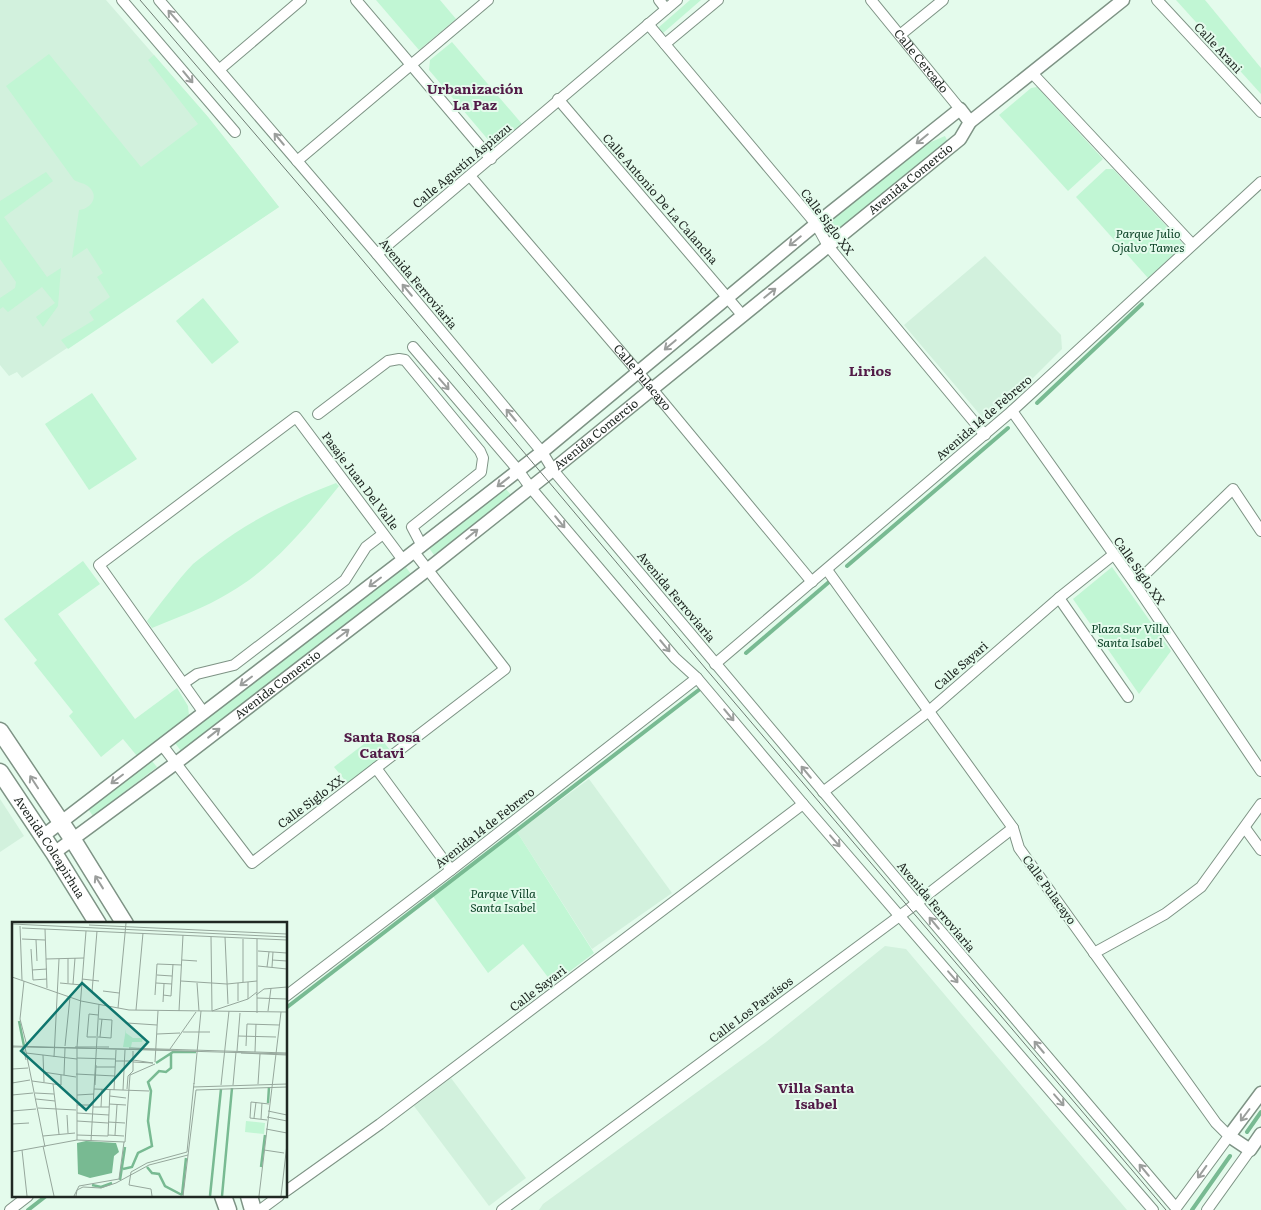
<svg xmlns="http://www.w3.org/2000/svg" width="1261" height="1210" viewBox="0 0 1261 1210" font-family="Literata,serif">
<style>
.built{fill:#d2f1dd}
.green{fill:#c1f6d4}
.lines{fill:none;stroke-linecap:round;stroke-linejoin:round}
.stream{stroke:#78ba92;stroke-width:4}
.minor-casing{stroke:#7e9385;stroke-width:12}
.tertiary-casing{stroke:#7e9385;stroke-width:15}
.primary-casing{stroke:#7e9385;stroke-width:19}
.minor{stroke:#fff;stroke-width:10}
.tertiary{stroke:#fff;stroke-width:12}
.primary{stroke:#fff;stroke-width:16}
.tram{stroke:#6e7c73;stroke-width:1}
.oneway{stroke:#9b9e9c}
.labels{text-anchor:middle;stroke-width:4;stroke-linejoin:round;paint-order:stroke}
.street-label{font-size:12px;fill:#202823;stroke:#e4fbec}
.park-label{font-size:12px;font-style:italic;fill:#0c4227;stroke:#e4fbec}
.neighbourhood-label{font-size:14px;font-weight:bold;fill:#521b47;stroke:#e4fbec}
.inset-river{fill:none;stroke:#78ba92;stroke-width:2.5}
.inset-road{fill:none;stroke:#96a79c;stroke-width:1}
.view{fill:#0f766e;fill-opacity:0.15;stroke:#0f766e;stroke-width:2.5}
.inset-edge{fill:none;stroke:#202823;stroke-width:2.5}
</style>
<rect width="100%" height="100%" fill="#e4fbec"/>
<g class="built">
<polygon points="0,0 106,0 208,117 279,207 22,378 17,372 9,376 0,365"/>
<polygon points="985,256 1061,335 1062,349 995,416 988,419 982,417 904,325"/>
<polygon points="589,779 672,893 592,949 517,832"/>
<polygon points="0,799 24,836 0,852"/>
<polygon points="885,946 906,949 1127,1210 539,1210 543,1204 766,1042"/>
<polygon points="451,1078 526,1178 489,1206 414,1106"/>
</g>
<g class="green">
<polygon points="376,0 440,0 456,19 419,50"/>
<polygon points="690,0 701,0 663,33 658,28"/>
<polygon points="1176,0 1205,0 1261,68 1261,94"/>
<polygon points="452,42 522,124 498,145 490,142 429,70 430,60"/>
<path d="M49,54L141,167L198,124L148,60L154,55L208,117L279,207L68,349L61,340L94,320L89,312L110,297L97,277L103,273L87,248L72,258L79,210C90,209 100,197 89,187C85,183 79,183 74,180L6,86Z"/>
<polygon points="1037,87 1103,159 1068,191 999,115 1031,88"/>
<polygon points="945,136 948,142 838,230 833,231 829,228 830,221 924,145"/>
<polygon points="1106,169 1113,169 1184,245 1148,278 1076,197"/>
<polygon points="46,172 53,181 4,217 47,277 61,268 58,306 43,327 36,317 55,303 42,287 8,312 3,307 0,309 0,298 15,288 16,282 0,259 0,201"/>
<polygon points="203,298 239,342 212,364 176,321"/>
<polygon points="92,393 137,459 89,490 45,424"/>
<path d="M336,483L339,486C307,526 274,567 229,593C205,608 178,617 152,628L147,621C162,602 176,582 193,564C200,558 207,553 214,548C252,519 292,500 336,483Z"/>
<polygon points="505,488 511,495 434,555 429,548"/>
<polygon points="83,561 100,584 58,614 135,719 177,688 188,706 189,716 137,756 123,739 101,757 69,716 73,712 34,663 37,660 4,619"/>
<polygon points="405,566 411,574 181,751 175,743"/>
<polygon points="1112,567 1171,651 1139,694 1073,599"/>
<polygon points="377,734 390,750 348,784 334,767"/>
<polygon points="151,760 157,767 93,816 88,809"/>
<polygon points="517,832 594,953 553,984 523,944 488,973 432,895"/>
</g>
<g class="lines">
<g class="stream">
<polyline points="1037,403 1142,304"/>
<polyline points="847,566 1008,428"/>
<polyline points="746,653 829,582"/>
<polyline points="286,1008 700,689"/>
<polyline points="1247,1132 1261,1112"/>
<polyline points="28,1210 46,1196"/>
<polyline points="1192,1210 1230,1156"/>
</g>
<g class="minor-casing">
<g id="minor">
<polyline points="122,0 235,132"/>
<polyline points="159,0 377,254 542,452 553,470 916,902 1176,1208 1229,1136 1216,1123 1019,848 1013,828 827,570"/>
<polyline points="356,0 491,159"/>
<polyline points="659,0 666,9"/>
<path id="s1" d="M871,0L960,109"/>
<polyline points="1157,0 1261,112"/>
<polyline points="648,24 816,224 828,246 985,435"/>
<polyline points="900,35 943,0"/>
<polyline points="665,44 718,0"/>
<polyline points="220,69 301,0"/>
<polyline points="1032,73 1192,244"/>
<polyline points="558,99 743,316"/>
<polyline points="297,161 488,0"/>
<path id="s2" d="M470,176L638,372L812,582"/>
<polyline points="377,254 677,0"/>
<polyline points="413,347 518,470 530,487 675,658 697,678 803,804 1153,1210"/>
<polyline points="1012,411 1135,584 1261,771"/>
<polyline points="318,414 388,361 399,359 405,360 480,451 483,458 481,472 412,527 422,546"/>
<polyline points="1135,584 1233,489 1261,531"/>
<polyline points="1059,598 1128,697"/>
<polyline points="715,664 1012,411 1261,182"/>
<polyline points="184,683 197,674 234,665 345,580 366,547 383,534"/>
<polyline points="204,713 99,565 296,417 403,560"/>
<polyline points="162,745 252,863 505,669 414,552"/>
<polyline points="376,768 451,870"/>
<polyline points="823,792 929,711 1059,598 1113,555"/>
<polyline points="1245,828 1261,850"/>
<polyline points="1094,953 1165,914 1201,887 1261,804"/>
<polyline points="286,996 451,870 697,678"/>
<polyline points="286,1191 380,1124 803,804"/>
<polyline points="10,1210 28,1196"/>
<polyline points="260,1210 279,1196"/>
<polyline points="502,1210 909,909 1013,828"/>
<polyline points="1207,1210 1250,1150"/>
</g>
</g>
<g class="tertiary-casing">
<g id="tertiary">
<polyline points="43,836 403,560 542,452 816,224 960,109 970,122"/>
<path id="s3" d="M54,853L176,763L427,570L544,477L960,139L970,122L1123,0"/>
<polyline points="1261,1093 1229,1136 1250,1150 1261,1134"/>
</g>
</g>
<g class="primary-casing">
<g id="primary">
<polyline points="0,731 73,840 125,924"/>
<path id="s4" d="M0,772L54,853L98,924"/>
<polyline points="223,1196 228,1210"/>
<polyline points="249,1196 253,1210"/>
</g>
</g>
<use href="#minor" class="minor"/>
<use href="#tertiary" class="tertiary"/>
<use href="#primary" class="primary"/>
<polyline class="tram" points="140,0 317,206 706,669 1166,1210"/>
</g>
<defs><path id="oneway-shaft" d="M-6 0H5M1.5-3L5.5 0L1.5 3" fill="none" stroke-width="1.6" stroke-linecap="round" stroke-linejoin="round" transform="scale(1.25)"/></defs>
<g class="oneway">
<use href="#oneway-shaft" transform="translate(173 16) rotate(-131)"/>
<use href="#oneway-shaft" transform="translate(188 77) rotate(50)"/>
<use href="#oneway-shaft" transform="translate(279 139) rotate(-130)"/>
<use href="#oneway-shaft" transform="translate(922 139) rotate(141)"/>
<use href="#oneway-shaft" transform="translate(795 241) rotate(141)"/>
<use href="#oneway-shaft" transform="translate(407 290) rotate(-130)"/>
<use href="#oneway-shaft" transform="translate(770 293) rotate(-39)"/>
<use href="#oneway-shaft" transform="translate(670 345) rotate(140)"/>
<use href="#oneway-shaft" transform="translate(444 384) rotate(49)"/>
<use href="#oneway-shaft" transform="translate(511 415) rotate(-130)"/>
<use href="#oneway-shaft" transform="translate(503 482) rotate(142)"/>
<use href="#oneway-shaft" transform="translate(560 522) rotate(50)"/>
<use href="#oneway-shaft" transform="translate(472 534) rotate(-39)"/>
<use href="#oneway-shaft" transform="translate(375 582) rotate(143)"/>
<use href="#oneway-shaft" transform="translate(343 634) rotate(-37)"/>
<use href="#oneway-shaft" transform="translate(665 646) rotate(50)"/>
<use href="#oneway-shaft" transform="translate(246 681) rotate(143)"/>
<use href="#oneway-shaft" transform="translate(729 715) rotate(50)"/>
<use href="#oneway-shaft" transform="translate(214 733) rotate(-38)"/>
<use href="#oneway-shaft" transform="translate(806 772) rotate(-130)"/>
<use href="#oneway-shaft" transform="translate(117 779) rotate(143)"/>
<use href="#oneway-shaft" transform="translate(34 782) rotate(-123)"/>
<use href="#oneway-shaft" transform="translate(835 841) rotate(49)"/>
<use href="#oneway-shaft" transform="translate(99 882) rotate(-122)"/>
<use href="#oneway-shaft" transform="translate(934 923) rotate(-130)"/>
<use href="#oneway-shaft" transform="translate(953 977) rotate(49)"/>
<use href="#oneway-shaft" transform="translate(1039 1047) rotate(-130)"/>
<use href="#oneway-shaft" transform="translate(1059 1100) rotate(49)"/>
<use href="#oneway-shaft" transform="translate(1245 1115) rotate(127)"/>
<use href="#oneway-shaft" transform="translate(1144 1170) rotate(-130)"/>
<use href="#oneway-shaft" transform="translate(1202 1172) rotate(126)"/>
</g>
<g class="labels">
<g class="street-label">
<text transform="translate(1218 48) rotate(47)" y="4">Calle Arani</text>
<text dy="4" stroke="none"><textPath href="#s1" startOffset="79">Calle Cercado</textPath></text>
<text transform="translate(462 166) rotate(-40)" y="4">Calle Agustín Aspiazu</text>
<text dy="4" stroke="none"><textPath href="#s3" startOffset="1090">Avenida Comercio</textPath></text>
<text transform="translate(660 199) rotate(49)" y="4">Calle Antonio De La Calancha</text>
<text transform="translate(827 222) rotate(53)" y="4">Calle Siglo XX</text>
<text transform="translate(418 284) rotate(50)" y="4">Avenida Ferroviaria</text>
<text dy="4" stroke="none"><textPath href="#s2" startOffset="265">Calle Pulacayo</textPath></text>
<text transform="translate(984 418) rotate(-41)" y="4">Avenida 14 de Febrero</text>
<text dy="4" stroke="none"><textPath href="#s3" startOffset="685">Avenida Comercio</textPath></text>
<text transform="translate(360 481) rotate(53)" y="4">Pasaje Juan Del Valle</text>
<text transform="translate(1139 571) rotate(55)" y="4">Calle Siglo XX</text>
<text transform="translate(676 597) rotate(50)" y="4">Avenida Ferroviaria</text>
<text transform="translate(961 666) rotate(-41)" y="4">Calle Sayari</text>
<text dy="4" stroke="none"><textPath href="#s3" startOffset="280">Avenida Comercio</textPath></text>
<text transform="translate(311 802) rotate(-37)" y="4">Calle Siglo XX</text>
<text transform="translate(485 828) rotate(-38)" y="4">Avenida 14 de Febrero</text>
<text dy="4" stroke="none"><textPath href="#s4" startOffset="90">Avenida Colcapirhua</textPath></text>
<text transform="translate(1049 890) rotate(54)" y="4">Calle Pulacayo</text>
<text transform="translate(936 907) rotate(50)" y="4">Avenida Ferroviaria</text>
<text transform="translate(538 989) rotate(-37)" y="4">Calle Sayari</text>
<text transform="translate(751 1010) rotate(-37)" y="4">Calle Los Paraísos</text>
</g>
<g class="park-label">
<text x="1148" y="238">Parque Julio<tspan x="1148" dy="14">Ojalvo Tames</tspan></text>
<text x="1130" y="633">Plaza Sur Villa<tspan x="1130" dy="14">Santa Isabel</tspan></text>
<text x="503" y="898">Parque Villa<tspan x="503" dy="14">Santa Isabel</tspan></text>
</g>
<g class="neighbourhood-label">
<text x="475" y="94">Urbanización<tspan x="475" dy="16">La Paz</tspan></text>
<text x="870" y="376">Lirios</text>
<text x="382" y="742">Santa Rosa<tspan x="382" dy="16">Catavi</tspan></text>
<text x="816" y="1093">Villa Santa<tspan x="816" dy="16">Isabel</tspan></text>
</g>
</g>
<g transform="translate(12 922)">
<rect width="275" height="275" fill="#e4fbec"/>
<path d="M114,107V111L121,116H131L130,120H120L119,125L125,126L111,125ZM234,199L253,201L252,212L233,210Z" fill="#c1f6d4"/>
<path d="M74,219L104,221L107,230L102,234L100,251L78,256L66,252L65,221Z" fill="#78ba92"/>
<path class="inset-river" d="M7,99L12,124M144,141L161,130H184M256,181L257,165M135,245L140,251L147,252L153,264L170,273M249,245L253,213M111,247L120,245L126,231L140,224L136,199L139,169L136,160L147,149L154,150L159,146V131M108,258L113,225M80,263L89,265L100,261M170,273L174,236M198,274L209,167M210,274L220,166"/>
<path class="inset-road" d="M0,2L275,15M77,3L275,12M8,4L10,58M10,6L275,18M33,7L35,66M199,15L200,89L236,77L245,70M213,15L216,82M10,17L33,18M245,17V91M24,18L25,39M19,27L21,58L35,57M246,29L275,31M56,36V61M34,37L72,36M170,38L185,39M260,38L275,39M246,44L275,47M255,45L257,30M260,45L261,30M20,48L35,47M145,53L160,54M0,55L69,79L117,88L275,90M70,57L87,59M12,59L8,97L15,124M169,59L215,62L245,59M231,60V17M236,60V77M48,61L70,63M144,61L160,62M185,61L187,89M226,61V79M61,62L63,36M91,69L107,71M80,70L85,9M143,73L145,42L170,43M151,73L159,74L161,42M244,73L252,67L275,65M245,76L275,77V72M151,80L152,62M106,86L114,1M124,88L131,11M167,89L171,13M256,89L259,66M115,101L145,103M171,110H198M145,112L168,111M226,114L264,115M84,115H75L77,92L86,93M86,115L99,116L100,98L87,97M88,115L90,97M0,124L275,132M53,124L58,75M234,124L235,102L267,103M0,125H11L14,138M63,125H97M65,125L74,9M65,126V218M117,126L275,131M158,127L184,90M225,129L228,91M243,130L244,102M14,131L65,137M229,131L275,133M31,133L32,160M42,135L47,37M65,136L103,137M121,138L141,141M103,139H121M121,140L141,141M143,140L146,89M84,145H103M0,147L16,146M31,150L64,155M64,152L103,154M52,153L53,126M20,159L49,163V153M0,161L18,158M41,162L47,212M182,162L189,89M246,162L248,132M83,163L84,143M209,163L217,89M221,163L224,130M181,165L275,162M82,167L137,169M115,167L116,154L121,149V129M102,168L104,128M111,168L113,128M184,168L275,165M23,171L42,172M0,173L21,171M65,173L82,172M98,174L114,176M24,177L43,179M97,182L114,183M65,183H81M81,185H97M89,185L90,167M26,186L64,188M0,189L24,187M256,189L275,193M65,191L97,193M55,193L56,211M255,195L275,199M242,196L244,180M249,197L250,181M255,198L238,196L239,180L257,182M65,199L96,201M96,200L113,201M0,202L17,201M254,207L275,211M65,213L96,214L98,167M96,213L112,214M103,213L105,183M31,214L63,211M79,219L87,82M31,224L42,274M33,225L13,125L158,128M10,228L15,274M252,228L272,231M0,230L65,218L113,220L118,153L143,142M62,274L67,264L107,257L112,220M64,274L65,268L71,265L89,266L104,261L137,243L176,233M140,274L139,267L117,263L119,250L135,241L175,230L182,161M171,274L184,168M247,274L269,90M269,274L275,222"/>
<path class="view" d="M70,61L136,120L74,188L9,129Z"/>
<rect width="275" height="275" class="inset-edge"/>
</g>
</svg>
